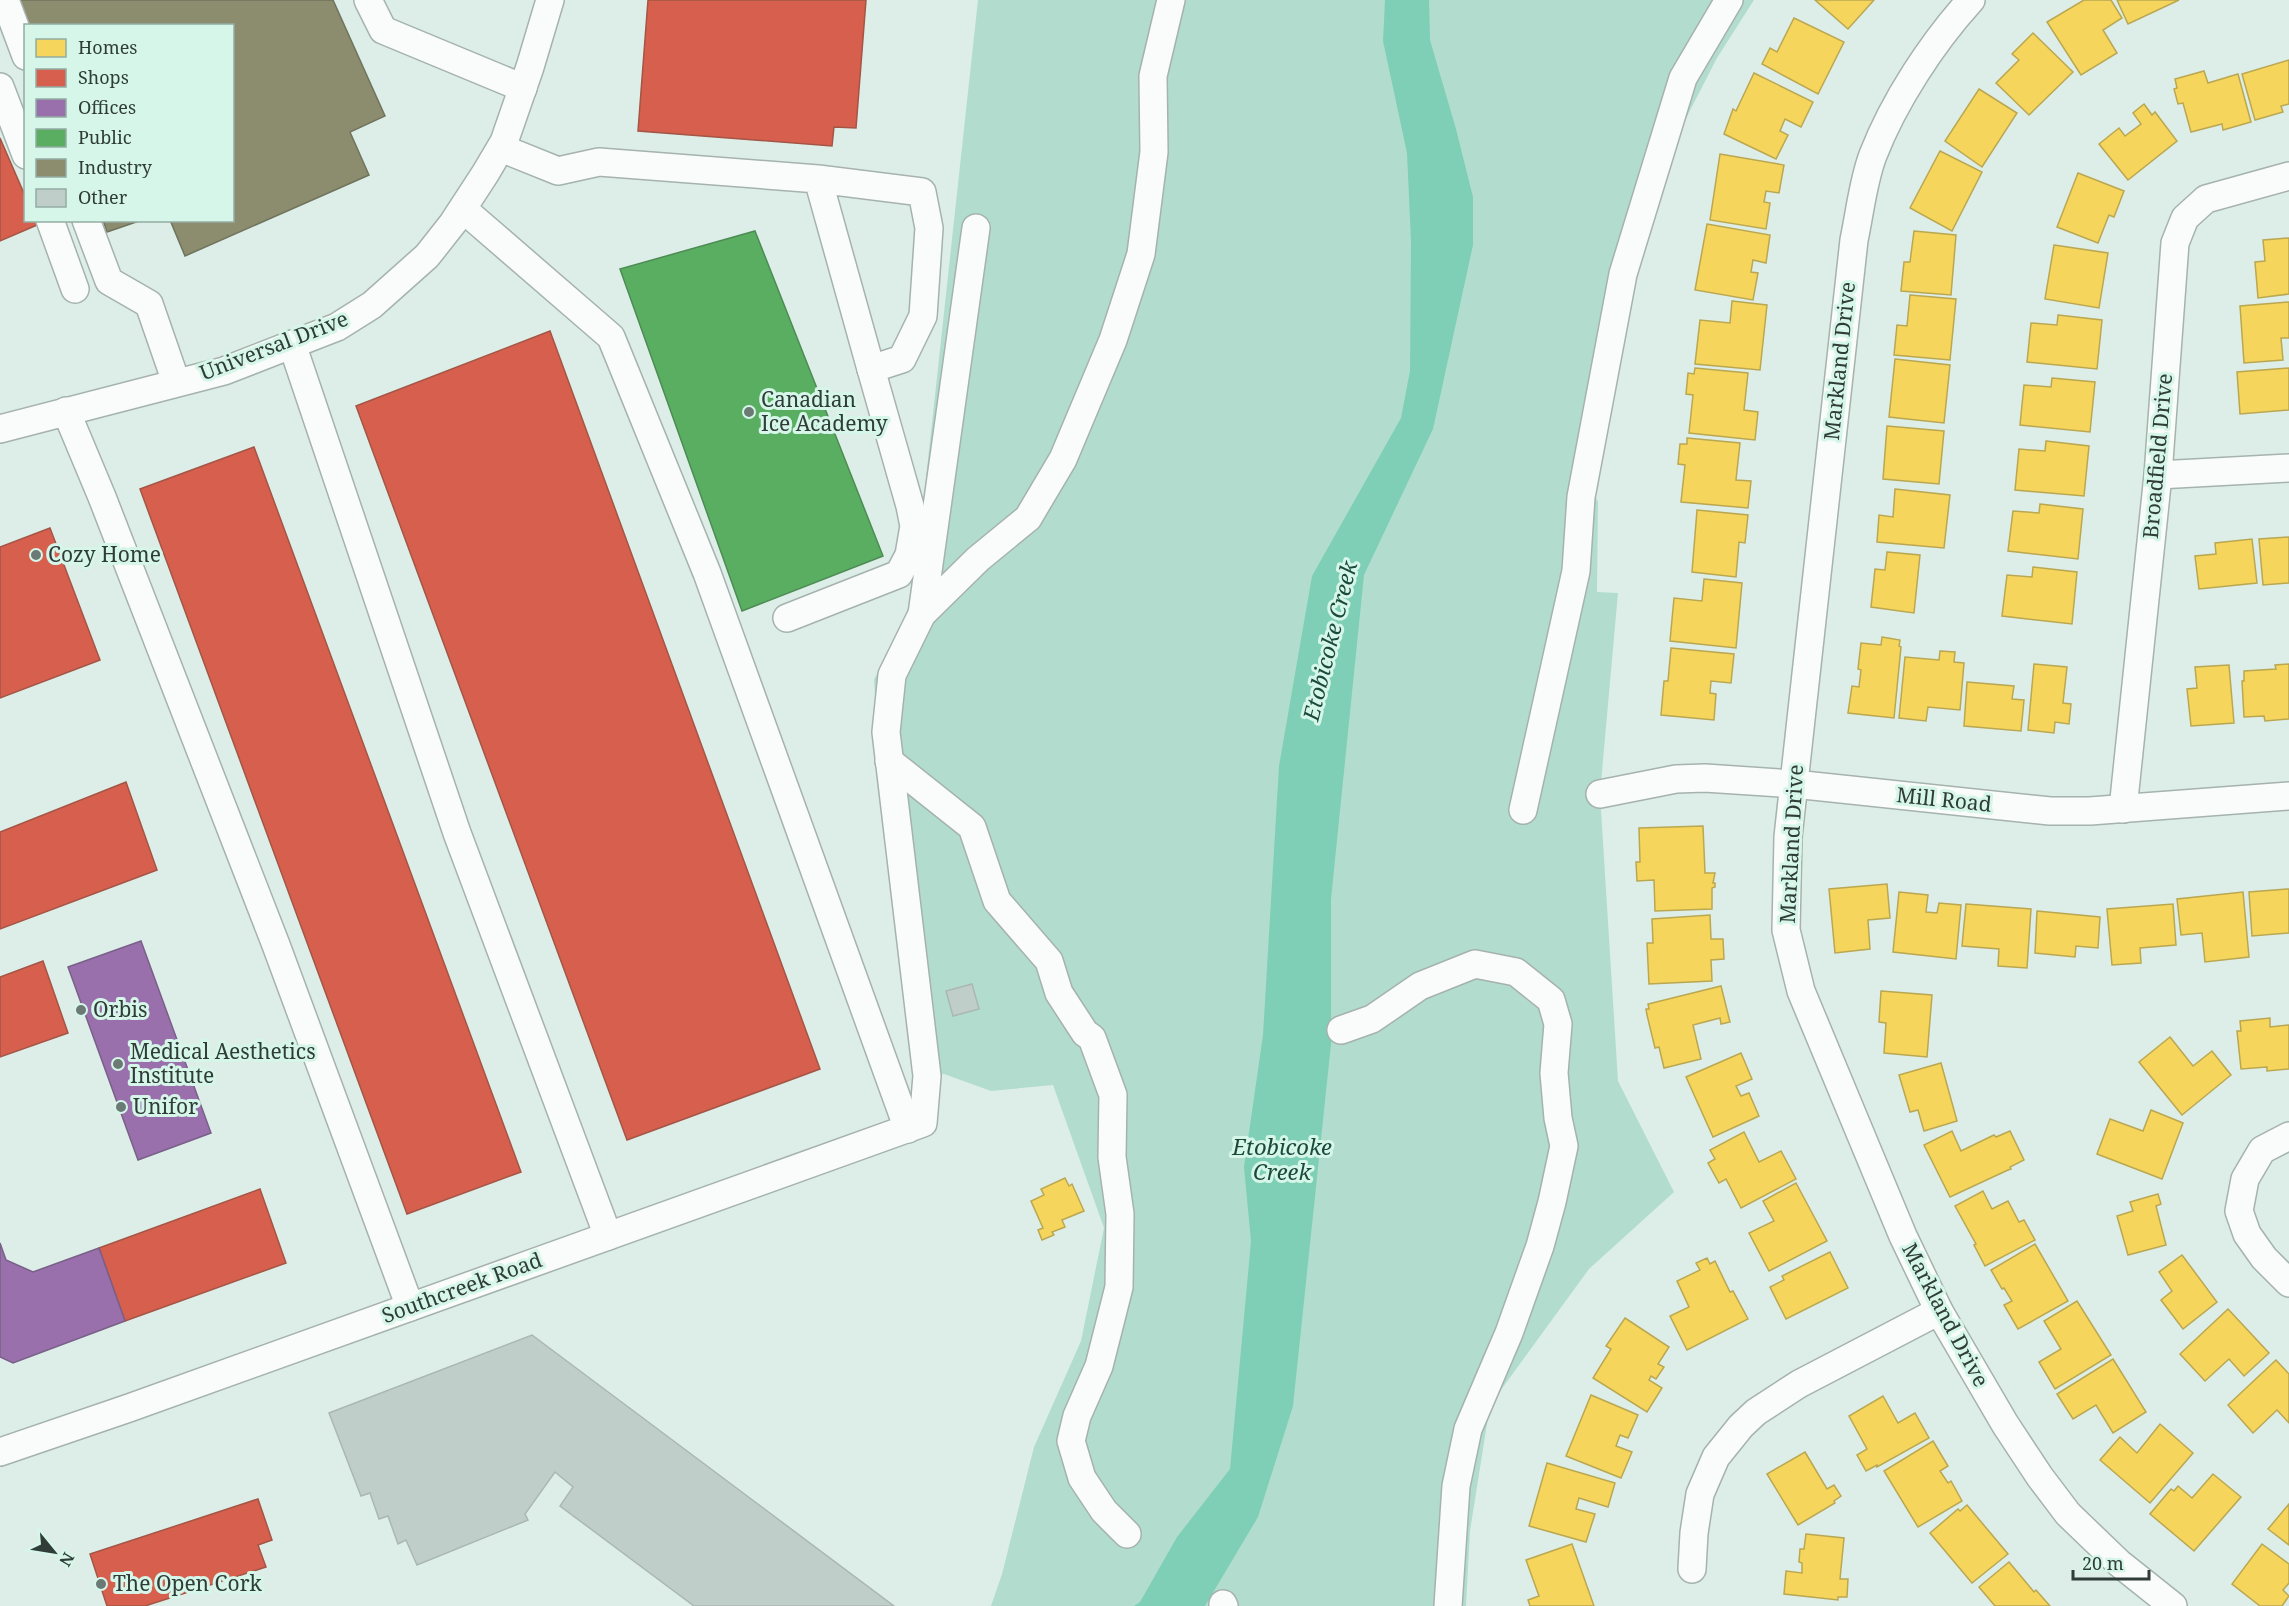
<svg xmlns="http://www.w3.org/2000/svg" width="2289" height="1606" viewBox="0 0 2289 1606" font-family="'Noto Serif',serif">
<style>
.green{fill:#b2ddce}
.water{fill:#7ecfb6}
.homes{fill:#f6d55c;stroke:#baa751;stroke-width:1.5}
.shops{fill:#d6604d;stroke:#a45546;stroke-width:1.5}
.offices{fill:#9970ab;stroke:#796088;stroke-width:1.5}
.public{fill:#5aae61;stroke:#4d8c54;stroke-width:1.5}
.industry{fill:#8c8c6e;stroke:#70745e;stroke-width:1.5}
.building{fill:#c0cec9;stroke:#aab7b2;stroke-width:1.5}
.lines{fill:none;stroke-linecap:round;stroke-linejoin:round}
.minor-casing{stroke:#a5b2ad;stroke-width:30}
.minor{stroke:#fafcfc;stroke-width:27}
.poi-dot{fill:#6c7a75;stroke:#d5f6e9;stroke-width:2}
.labels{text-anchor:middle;stroke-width:6;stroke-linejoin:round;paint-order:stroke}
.street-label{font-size:21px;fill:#2f3c37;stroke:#d5f6e9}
.poi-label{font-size:21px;fill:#2f3c37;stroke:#d5f6e9;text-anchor:start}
.water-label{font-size:22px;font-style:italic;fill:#1b4a3c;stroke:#d5f6e9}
</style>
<rect width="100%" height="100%" fill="#ddeee8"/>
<polygon class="green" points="978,0 1754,0 1717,58 1679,132 1642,233 1592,488 1598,502 1597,592 1618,593 1600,794 1618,1081 1674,1192 1589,1269 1490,1405 1470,1531 1466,1606 991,1606 1002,1574 1034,1447 1081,1341 1104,1228 1053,1085 991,1091 944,1074 927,1076 881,796 874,679 911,616"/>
<polygon class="water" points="1385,0 1429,0 1430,40 1456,129 1473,197 1473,245 1433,429 1364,575 1331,899 1331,1044 1293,1406 1258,1517 1205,1606 1134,1606 1140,1602 1177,1537 1230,1469 1251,1241 1244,1167 1263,1035 1279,766 1312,576 1401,418 1410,371 1411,242 1407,153 1383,41"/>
<g class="homes">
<polygon points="1815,0 1874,0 1848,29"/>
<polygon points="2084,0 2111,0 2122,18 2103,30 2117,53 2081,75 2047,22"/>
<polygon points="2117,0 2179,0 2128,24"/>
<polygon points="1794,18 1844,42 1818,94 1762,64 1770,48 1777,52"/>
<polygon points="2033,33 2073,72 2029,115 1996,83 2019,60 2012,54"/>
<polygon points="2289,60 2289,104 2281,106 2283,112 2255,120 2242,74"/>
<polygon points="2204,71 2208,83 2238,74 2251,122 2223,130 2222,124 2191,132 2183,103 2178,104 2174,89 2177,88 2175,79"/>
<polygon points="1754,73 1813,102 1801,127 1785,119 1780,131 1788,135 1776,159 1724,134 1733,109 1736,111"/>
<polygon points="1979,89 2017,113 1982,167 1945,141"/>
<polygon points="2144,104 2152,115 2155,112 2177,141 2128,180 2099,144 2119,128 2125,136 2141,124 2133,113"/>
<polygon points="1940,151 1982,172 1952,231 1910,208"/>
<polygon points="1720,154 1784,165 1779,193 1766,191 1764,202 1770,203 1766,229 1710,220"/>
<polygon points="2078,173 2124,191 2114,217 2109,215 2098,243 2057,227"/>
<polygon points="1707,224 1770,235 1766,263 1753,260 1751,272 1758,273 1753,300 1695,290"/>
<polygon points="1914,231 1956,235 1951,295 1901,291 1904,262 1910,262"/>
<polygon points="2289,238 2289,294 2258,298 2255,262 2265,261 2263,240"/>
<polygon points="2054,245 2108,253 2099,308 2045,299"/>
<polygon points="1910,295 1956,299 1950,360 1894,355 1897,325 1907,326"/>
<polygon points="1732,301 1767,305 1760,370 1695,364 1700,320 1730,323"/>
<polygon points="2289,302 2289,338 2281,338 2283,360 2244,363 2240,306"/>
<polygon points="2058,315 2102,320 2097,369 2027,362 2031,323 2057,325"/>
<polygon points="1895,359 1950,365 1944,423 1889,417"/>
<polygon points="1695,368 1748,373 1744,410 1758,412 1755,440 1689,433 1693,395 1686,394 1688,373 1694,374"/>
<polygon points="2289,368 2289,410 2240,414 2237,372"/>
<polygon points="2052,378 2095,382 2090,432 2020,425 2024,385 2051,387"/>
<polygon points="1887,426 1944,431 1939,484 1883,479"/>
<polygon points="1687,438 1740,443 1736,480 1751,481 1748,508 1681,502 1685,465 1678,464 1680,444 1687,444"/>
<polygon points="2046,441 2089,446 2084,496 2015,490 2019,449 2045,451"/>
<polygon points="1895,489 1950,495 1944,548 1877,542 1879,515 1893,517"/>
<polygon points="2040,504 2083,509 2078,559 2008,551 2013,511 2039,513"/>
<polygon points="1697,510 1748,515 1745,543 1739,542 1736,577 1692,572"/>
<polygon points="2289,537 2289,583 2263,585 2259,539"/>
<polygon points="2252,539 2257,583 2199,589 2195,556 2216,554 2215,543"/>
<polygon points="1887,552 1920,555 1914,613 1871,607 1875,569 1885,570"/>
<polygon points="2033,567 2077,572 2072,624 2002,616 2007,575 2032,577"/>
<polygon points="1704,579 1742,583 1736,648 1670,641 1674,598 1702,601"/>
<polygon points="1882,637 1900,640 1899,646 1901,647 1894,718 1848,713 1852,686 1859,687 1861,670 1858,669 1861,643 1881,645"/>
<polygon points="1671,648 1734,654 1731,683 1711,681 1710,693 1716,694 1714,720 1661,715 1664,681 1668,681"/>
<polygon points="1940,651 1955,652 1954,662 1964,663 1960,710 1928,707 1926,721 1899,718 1905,657 1939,660"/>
<polygon points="2034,664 2067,667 2063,703 2071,704 2069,724 2055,722 2054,733 2028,730"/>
<polygon points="2289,664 2289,719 2265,721 2264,716 2244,717 2242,681 2244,681 2244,671 2276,669 2275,665"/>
<polygon points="2229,665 2234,723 2191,726 2187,689 2197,688 2195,667"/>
<polygon points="1967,682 2014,686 2012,699 2024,700 2021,731 1964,726"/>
<polygon points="1703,826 1705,873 1715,873 1713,883 1715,883 1715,887 1712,888 1712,909 1655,911 1654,880 1637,881 1636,862 1640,862 1639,828"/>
<polygon points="1887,884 1890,918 1868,920 1870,949 1835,953 1829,889"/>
<polygon points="2287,889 2289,889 2289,933 2252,936 2249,892"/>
<polygon points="1899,892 1928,895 1926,912 1937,913 1939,903 1961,905 1956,959 1893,952"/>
<polygon points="2243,892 2249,957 2205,962 2202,933 2181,935 2177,899"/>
<polygon points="1966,904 2031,909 2027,968 1998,966 1999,949 1962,946"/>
<polygon points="2173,904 2176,945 2140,948 2141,963 2112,965 2107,909"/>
<polygon points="2037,911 2100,917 2098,948 2076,946 2075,957 2035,953"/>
<polygon points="1710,915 1711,939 1723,939 1724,959 1711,960 1712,981 1649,984 1647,943 1653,943 1652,919"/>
<polygon points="1721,986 1730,1022 1721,1024 1720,1018 1693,1025 1701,1059 1664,1068 1659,1047 1655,1048 1647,1015 1646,1009 1649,1009 1648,1004"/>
<polygon points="1881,991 1932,995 1927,1057 1884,1053 1886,1023 1879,1022"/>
<polygon points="2270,1018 2270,1027 2289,1025 2289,1069 2267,1071 2267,1067 2241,1069 2237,1031 2241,1031 2240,1021"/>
<polygon points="2170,1037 2193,1066 2212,1051 2231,1075 2182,1115 2139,1062"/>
<polygon points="1741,1053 1752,1079 1736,1086 1741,1096 1749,1093 1759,1116 1713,1137 1686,1077"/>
<polygon points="1941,1063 1957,1121 1924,1131 1918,1110 1910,1112 1899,1075"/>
<polygon points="2151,1110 2183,1123 2162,1179 2097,1154 2110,1119 2143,1131"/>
<polygon points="1952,1131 1961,1151 1994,1135 1996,1137 2010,1131 2024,1160 2010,1167 2011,1169 2008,1170 1950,1197 1924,1145"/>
<polygon points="1744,1132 1759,1162 1781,1151 1796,1179 1741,1208 1726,1179 1719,1183 1708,1163 1715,1159 1710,1150"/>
<polygon points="1065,1178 1069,1186 1072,1184 1084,1211 1062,1220 1065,1227 1052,1232 1054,1235 1042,1240 1038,1230 1043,1228 1031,1201 1044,1195 1041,1189"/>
<polygon points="1796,1183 1827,1241 1769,1271 1749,1233 1774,1221 1763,1201"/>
<polygon points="1983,1191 1992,1209 2008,1201 2019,1222 2024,1220 2035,1240 1985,1266 1974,1245 1976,1244 1955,1206"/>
<polygon points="2158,1194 2161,1204 2156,1206 2166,1245 2128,1255 2117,1216 2133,1211 2130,1202"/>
<polygon points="2035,1244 2068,1301 2018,1329 2004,1305 2012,1301 2004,1288 2002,1289 1991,1270"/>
<polygon points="1830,1252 1848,1288 1786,1319 1770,1287 1784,1280 1782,1276"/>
<polygon points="2182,1255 2217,1302 2183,1329 2161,1300 2172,1291 2159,1272"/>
<polygon points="1707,1258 1710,1264 1715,1261 1730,1292 1733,1291 1748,1319 1687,1350 1670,1316 1689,1307 1677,1281 1700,1270 1696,1263"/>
<polygon points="2077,1301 2111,1355 2055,1389 2039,1362 2061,1349 2044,1321"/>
<polygon points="2228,1309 2269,1353 2244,1376 2229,1359 2205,1381 2180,1354"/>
<polygon points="1625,1318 1669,1347 1658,1364 1664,1367 1656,1379 1651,1376 1649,1380 1662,1388 1647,1412 1593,1378 1611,1349 1606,1346"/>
<polygon points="2113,1359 2146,1412 2113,1433 2096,1405 2073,1419 2057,1394"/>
<polygon points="2276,1360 2289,1374 2289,1423 2277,1410 2253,1433 2228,1405"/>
<polygon points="1591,1395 1638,1415 1628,1438 1620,1435 1616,1446 1632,1452 1621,1478 1566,1456"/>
<polygon points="1883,1396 1898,1423 1915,1413 1929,1438 1877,1467 1877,1465 1866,1471 1857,1455 1867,1449 1849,1416"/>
<polygon points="2160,1424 2193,1453 2150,1503 2100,1460 2120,1437 2137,1453"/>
<polygon points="1933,1441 1948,1466 1940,1471 1948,1483 1951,1481 1962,1501 1918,1527 1884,1471"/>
<polygon points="1805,1452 1827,1489 1834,1485 1841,1496 1834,1501 1835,1503 1798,1525 1767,1474"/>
<polygon points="1547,1463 1615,1483 1608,1507 1579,1498 1576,1509 1595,1514 1586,1542 1529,1526"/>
<polygon points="2213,1474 2241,1497 2194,1551 2150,1514 2171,1489 2174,1491 2178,1486 2192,1498"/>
<polygon points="2289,1504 2289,1545 2268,1529"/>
<polygon points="1967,1505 2008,1554 1972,1583 1930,1533 1958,1509 1960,1511"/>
<polygon points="1806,1534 1844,1538 1840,1579 1848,1579 1847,1597 1838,1597 1838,1600 1784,1594 1786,1571 1802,1573 1802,1563 1799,1562 1800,1549 1804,1549"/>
<polygon points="1572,1544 1594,1606 1530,1606 1528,1600 1539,1596 1526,1560"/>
<polygon points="2262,1544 2289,1564 2289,1583 2283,1590 2289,1596 2282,1606 2260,1606 2232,1584"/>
<polygon points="2009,1562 2034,1592 2036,1590 2050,1606 1995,1606 1979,1587"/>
</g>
<g class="shops">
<polygon points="648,0 866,0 856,128 834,127 832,146 638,131"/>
<polygon points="0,138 26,198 26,220 35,220 37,225 0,241"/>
<polygon points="550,331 820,1069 627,1140 356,406"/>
<polygon points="254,447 521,1172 407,1214 140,489"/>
<polygon points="50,528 100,660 0,698 0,547"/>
<polygon points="126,782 157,870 0,929 0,832"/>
<polygon points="43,961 68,1033 0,1057 0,977"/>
<polygon points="260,1189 286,1263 125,1321 99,1248"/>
<polygon points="258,1499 272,1540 258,1545 266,1567 145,1606 107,1606 90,1554"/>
</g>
<g class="offices">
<polygon points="141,941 211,1133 138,1160 68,967"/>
<polygon points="0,1243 6,1260 33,1272 99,1248 125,1321 13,1363 0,1357"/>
</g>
<polygon class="public" points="755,231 883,556 742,611 620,269"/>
<g class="industry">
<polygon points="18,0 333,0 385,116 350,132 369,175 185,256 170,220 232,220 232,26 28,26"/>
<polygon points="103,220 142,220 107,232"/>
</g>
<g class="building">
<polygon points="972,984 979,1009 953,1016 946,991"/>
<polygon points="532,1335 894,1606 694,1606 560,1506 573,1487 555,1472 525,1514 528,1520 417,1565 406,1540 398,1544 388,1516 379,1519 370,1493 361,1496 329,1413"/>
</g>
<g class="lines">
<g class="minor-casing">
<g id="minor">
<polyline points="5,0 26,56"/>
<polyline points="368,0 383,30 523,88"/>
<path d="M1971,0C1932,43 1894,101 1873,155C1863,181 1860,212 1854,240L1788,837L1786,930L1801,991L1903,1236L1939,1311L2005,1424L2040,1477L2068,1514L2119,1563L2173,1606"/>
<polyline points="0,87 26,155"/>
<polyline points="501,148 558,171 599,162 818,179 922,192 929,228 923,316 902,359 871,369 818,179"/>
<polyline points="463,209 611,337 707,573 908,1129"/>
<polyline points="50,220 75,289"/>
<polyline points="86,220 109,281 149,304 176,382"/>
<polyline points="292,344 457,833 608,1236"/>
<polyline points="66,411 102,497 276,945 410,1307"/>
<polyline points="0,429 224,371 337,327 372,305 427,256 453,223 485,174 504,142 530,67 550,0"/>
<polyline points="2158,475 2289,468"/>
<polyline points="922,614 978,559 1028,518 1063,459 1113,340 1141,254 1154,152 1153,76 1171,0"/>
<polyline points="787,618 899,574 909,555 914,526 910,506 871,369"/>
<polyline points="889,761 972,827 997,901 1049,961 1059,993 1085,1033 1092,1038 1113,1095 1112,1157 1120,1214 1119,1287 1099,1366 1077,1416 1071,1441 1082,1478 1104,1511 1127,1534"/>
<polyline points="1600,794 1676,779 1705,778 1794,784 2050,811 2090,811 2289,796"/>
<polyline points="2123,809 2158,475 2175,243 2185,218 2206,199 2289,176"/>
<polyline points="1523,810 1576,571 1581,497 1623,274 1683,78 1729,0"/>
<polyline points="1341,1030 1372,1019 1420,986 1475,964 1516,972 1551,1000 1558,1024 1554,1073 1558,1118 1564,1146 1552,1202 1540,1246 1509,1333 1468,1429 1456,1486 1448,1606"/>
<polyline points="2289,1136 2262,1150 2245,1179 2239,1211 2247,1234 2264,1258 2289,1283"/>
<polyline points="0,1452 129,1408 923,1123 927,1076 886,732 892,675 922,614 976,228"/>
<polyline points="1692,1569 1694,1533 1700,1494 1716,1457 1741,1426 1756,1412 1799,1384 1939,1311"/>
<polyline points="1223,1604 1224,1606"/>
</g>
</g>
<use href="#minor" class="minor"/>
</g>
<g class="poi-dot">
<circle cx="749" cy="412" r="6"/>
<circle cx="36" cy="555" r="6"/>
<circle cx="81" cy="1010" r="6"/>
<circle cx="118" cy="1064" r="6"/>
<circle cx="121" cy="1107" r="6"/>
<circle cx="101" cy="1584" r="6"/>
</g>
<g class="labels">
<g class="street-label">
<text transform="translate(274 346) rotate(-21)" y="7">Universal Drive</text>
<text transform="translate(1840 361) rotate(-84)" y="7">Markland Drive</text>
<text transform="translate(2158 456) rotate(-85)" y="7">Broadfield Drive</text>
<text transform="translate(1944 800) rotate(6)" y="7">Mill Road</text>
<text transform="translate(1792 844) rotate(-87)" y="7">Markland Drive</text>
<text transform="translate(462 1288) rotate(-20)" y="7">Southcreek Road</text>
<text transform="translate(1945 1315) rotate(62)" y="7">Markland Drive</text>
</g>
<g class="poi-label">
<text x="761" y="407">Canadian<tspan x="761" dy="24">Ice Academy</tspan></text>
<text x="48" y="562">Cozy Home</text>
<text x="93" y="1017">Orbis</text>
<text x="130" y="1059">Medical Aesthetics<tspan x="130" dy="24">Institute</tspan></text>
<text x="133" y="1114">Unifor</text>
<text x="113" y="1591">The Open Cork</text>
</g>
<g class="water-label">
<text transform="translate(1330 641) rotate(-76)" y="8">Etobicoke Creek</text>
<text x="1282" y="1155">Etobicoke<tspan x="1282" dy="25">Creek</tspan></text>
</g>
</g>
<rect x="24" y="24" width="210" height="198" fill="#d5f6e9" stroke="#93aca2" stroke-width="1.5"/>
<rect x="36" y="39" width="30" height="18" fill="#f6d55c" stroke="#93aca2" stroke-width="1.5"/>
<text x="78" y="54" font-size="18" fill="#2f3c37">Homes</text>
<rect x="36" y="69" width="30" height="18" fill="#d6604d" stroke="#93aca2" stroke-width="1.5"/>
<text x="78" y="84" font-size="18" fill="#2f3c37">Shops</text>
<rect x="36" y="99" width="30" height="18" fill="#9970ab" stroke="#93aca2" stroke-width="1.5"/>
<text x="78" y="114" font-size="18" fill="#2f3c37">Offices</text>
<rect x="36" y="129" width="30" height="18" fill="#5aae61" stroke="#93aca2" stroke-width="1.5"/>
<text x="78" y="144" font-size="18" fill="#2f3c37">Public</text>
<rect x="36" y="159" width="30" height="18" fill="#8c8c6e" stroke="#93aca2" stroke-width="1.5"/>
<text x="78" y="174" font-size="18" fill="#2f3c37">Industry</text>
<rect x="36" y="189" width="30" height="18" fill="#c0cec9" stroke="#93aca2" stroke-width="1.5"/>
<text x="78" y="204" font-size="18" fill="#2f3c37">Other</text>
<g transform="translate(54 1552) rotate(120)" stroke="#d5f6e9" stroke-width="4.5" paint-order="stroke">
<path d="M0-4.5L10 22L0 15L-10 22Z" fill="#2f3c37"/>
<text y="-9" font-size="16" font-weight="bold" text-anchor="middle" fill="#2f3c37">N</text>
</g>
<path d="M2073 1570v9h76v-9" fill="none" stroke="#2f3c37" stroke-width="3"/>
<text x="2082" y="1570" font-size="18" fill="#2f3c37" stroke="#d5f6e9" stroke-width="4.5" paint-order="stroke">20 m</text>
</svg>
